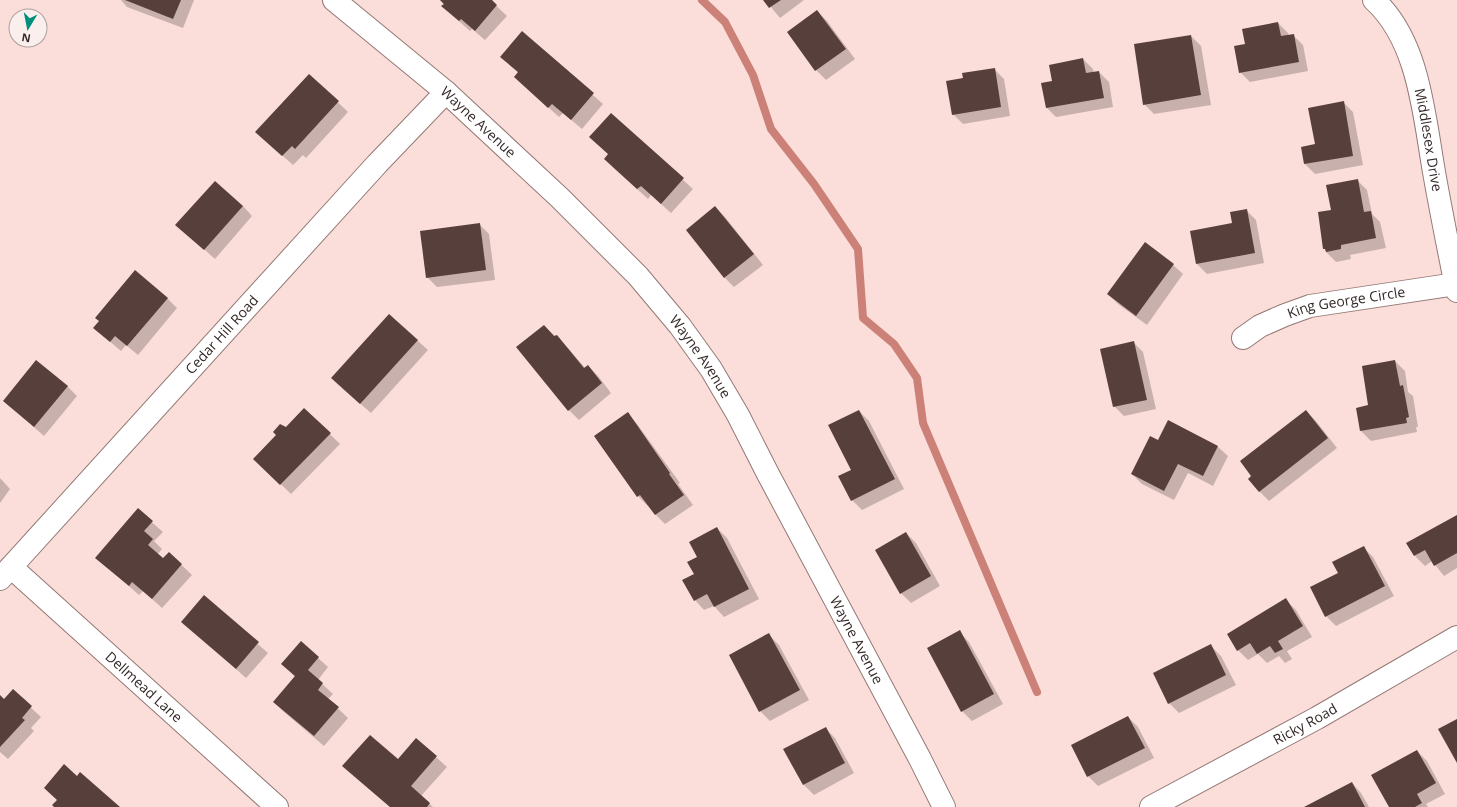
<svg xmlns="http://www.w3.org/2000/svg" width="1457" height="807" viewBox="0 0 1457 807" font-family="'Open Sans',sans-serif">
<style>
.shadow{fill:#0003}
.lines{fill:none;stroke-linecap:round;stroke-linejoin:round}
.stream{stroke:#cb8177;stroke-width:8}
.building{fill:#573f3c}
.minor-casing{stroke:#937975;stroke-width:24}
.minor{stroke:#fff;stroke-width:22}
.labels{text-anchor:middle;stroke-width:4;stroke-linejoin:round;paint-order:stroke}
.street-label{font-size:14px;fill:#342928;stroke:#fbefee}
</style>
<rect width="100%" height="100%" fill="#fbddd9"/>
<g class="shadow">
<polygon points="121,0 194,0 183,28 127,7"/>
<polygon points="440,0 490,0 507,16 485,40 472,29 470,31 453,16"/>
<polygon points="765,0 804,0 780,18"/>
<polygon points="817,11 827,21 855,59 826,80 816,70"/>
<polygon points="1278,23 1288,33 1289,36 1293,35 1303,45 1308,71 1250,82 1240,72 1246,45"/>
<polygon points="523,33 603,104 582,129 563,113 559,117 515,77 519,73 511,66"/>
<polygon points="1191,36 1201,46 1211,105 1154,114 1144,104"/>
<polygon points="1083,59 1093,69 1094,73 1099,72 1109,82 1113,107 1056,117 1046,107 1053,82"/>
<polygon points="994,69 1004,79 1010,116 963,124 953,114"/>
<polygon points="309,75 348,112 306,158 303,155 293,165 267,142"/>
<polygon points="1343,102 1353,112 1363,165 1315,174 1305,164 1302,148 1316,145"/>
<polygon points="611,114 693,189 671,213 651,195 648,199 615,169 609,154"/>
<polygon points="1357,180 1367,190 1372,214 1380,222 1386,248 1350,255 1351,259 1336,262 1326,252 1333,211"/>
<polygon points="243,206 252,216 215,259 177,225"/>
<polygon points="715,207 725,217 763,265 734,287 724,277"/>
<polygon points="1246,210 1256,220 1264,263 1207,274 1197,264"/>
<polygon points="479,224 489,234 495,280 437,287 427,277"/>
<polygon points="1173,265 1183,274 1147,325 1118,304 1108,294"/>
<polygon points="167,298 177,308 138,355 126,345 121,351 94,328"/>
<polygon points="389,315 428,350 371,413 342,388"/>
<polygon points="544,326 567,347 585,368 588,366 598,376 611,393 579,420 569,410"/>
<polygon points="1133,342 1143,352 1156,409 1124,416 1114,406"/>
<polygon points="1395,361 1405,371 1408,392 1413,396 1418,427 1416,427 1417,432 1371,441 1361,431"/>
<polygon points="67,386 77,396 44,436 4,401"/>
<polygon points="304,409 340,444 291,494 255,459"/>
<polygon points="859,411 869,421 904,489 862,510 852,500 852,471"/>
<polygon points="1306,411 1316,421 1337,448 1269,501 1259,491"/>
<polygon points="628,414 637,424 680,483 678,484 693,505 665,524 655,514 649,506 648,506 638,496 595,436"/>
<polygon points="1169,421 1218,447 1228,456 1213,486 1188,473 1174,500 1142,484 1132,474 1158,442"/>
<polygon points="0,478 10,489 0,503"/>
<polygon points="138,510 163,532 154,541 162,549 157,555 163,560 169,553 192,575 162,608 143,591 139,595 107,567"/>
<polygon points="1457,516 1457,568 1444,576 1432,561 1425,566 1415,556"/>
<polygon points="717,528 727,538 759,599 724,617 714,606 704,610 695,600 695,575 698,557"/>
<polygon points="906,533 916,543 940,586 911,603 901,593"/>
<polygon points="1363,547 1373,557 1394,596 1336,626 1326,616 1339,573"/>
<polygon points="204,597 268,653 246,678 183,622"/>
<polygon points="1286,600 1296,610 1312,637 1287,651 1292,659 1285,663 1279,656 1267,663 1258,654 1248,660 1238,650"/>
<polygon points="959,632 969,642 1003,704 972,721 962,711"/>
<polygon points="769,635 779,645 809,700 770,721 760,711"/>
<polygon points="1211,646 1221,656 1236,685 1179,713 1169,703"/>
<polygon points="318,658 328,667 318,680 333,694 328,699 348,718 324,746 284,712 274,702 295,677 283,664"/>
<polygon points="13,691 41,717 31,728 34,731 8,759 0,752 0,696 4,700"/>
<polygon points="1128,717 1138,727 1154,758 1098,786 1088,776"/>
<polygon points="825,728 835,738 854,773 814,795 804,785"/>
<polygon points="416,739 447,767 421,796 433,807 390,807 354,776 398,760"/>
<polygon points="1417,751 1427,761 1445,794 1426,804 1428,807 1390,807"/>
<polygon points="1352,783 1361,793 1369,807 1307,807"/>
</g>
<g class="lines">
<polyline class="stream" points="702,0 725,22 753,75 771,129 814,184 858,249 863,318 894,344 917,378 923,423 1037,692"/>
</g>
<g class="building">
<polygon points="125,0 181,0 173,19"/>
<polygon points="440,0 492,0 497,5 475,31 461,19 459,21 441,6 444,4"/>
<polygon points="763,0 781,0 769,8"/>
<polygon points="817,10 846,49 815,71 787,32"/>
<polygon points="1278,22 1281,36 1294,34 1299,62 1239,73 1234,46 1245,44 1242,29"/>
<polygon points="522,31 594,93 571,120 552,104 548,108 514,77 518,72 500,57"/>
<polygon points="1191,35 1201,95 1143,105 1134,44"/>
<polygon points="1083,58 1086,73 1099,71 1104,98 1046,108 1041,83 1052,81 1049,65"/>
<polygon points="995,68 1001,107 952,115 946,81 963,78 962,73"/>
<polygon points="309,74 339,101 295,149 292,146 282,156 255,132"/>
<polygon points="1344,101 1353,156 1304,164 1301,147 1315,144 1308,108"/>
<polygon points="611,113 684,178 661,204 641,186 637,189 604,159 608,154 589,137"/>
<polygon points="1358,179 1364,212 1371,211 1376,238 1341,245 1341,249 1326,252 1325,249 1323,249 1318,212 1331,210 1326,185"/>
<polygon points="215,181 243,206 204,250 175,225"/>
<polygon points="715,206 754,254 724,278 686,230"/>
<polygon points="1247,209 1255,253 1196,264 1190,231 1232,223 1230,212"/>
<polygon points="480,223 486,270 426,278 420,231"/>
<polygon points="1145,242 1174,264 1136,316 1107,294"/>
<polygon points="135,270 168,298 127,346 115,336 110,342 93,328 99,321 95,318"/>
<polygon points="389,314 418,340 360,404 331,378"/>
<polygon points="544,325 554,336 557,335 584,368 588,365 602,383 568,411 516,347"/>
<polygon points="1134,341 1147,400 1113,407 1100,349"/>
<polygon points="36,360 68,386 34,427 3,401"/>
<polygon points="1395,360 1400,386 1403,385 1409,417 1406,418 1407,423 1360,431 1356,408 1368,405 1362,366"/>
<polygon points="304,408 331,433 280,485 253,459 276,435 273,432 280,424 286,427"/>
<polygon points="859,410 895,479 851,501 838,476 851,470 828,425"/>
<polygon points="1306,410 1328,438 1259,492 1248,479 1251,476 1240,461"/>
<polygon points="628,412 670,473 669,474 684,495 655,515 640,495 637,497 594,436"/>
<polygon points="1168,420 1218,446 1203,476 1178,464 1164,491 1131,474 1150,436 1158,440"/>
<polygon points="138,508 153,521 144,531 153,539 148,545 163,558 169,552 182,564 152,599 132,582 129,586 95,558"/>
<polygon points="1457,515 1457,553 1434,566 1425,550 1414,556 1406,543"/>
<polygon points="717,527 749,589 714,607 707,594 694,601 682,580 694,574 687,562 697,557 689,542"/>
<polygon points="906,532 931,576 900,594 875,550"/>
<polygon points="1364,546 1385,586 1325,617 1310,587 1338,573 1332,562"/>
<polygon points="204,595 259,642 236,669 181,622"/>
<polygon points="1286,598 1303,626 1278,641 1283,649 1275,653 1270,646 1257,654 1250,643 1237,651 1227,634"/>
<polygon points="960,630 994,694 961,712 927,648"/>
<polygon points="769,633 800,690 759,712 729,655"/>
<polygon points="301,641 319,657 308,670 323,683 318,690 339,707 314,736 273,702 295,676 281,664"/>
<polygon points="1211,644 1226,675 1168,704 1153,673"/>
<polygon points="13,689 32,706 22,718 25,720 0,747 0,695 4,699"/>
<polygon points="1128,716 1145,748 1087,777 1071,745"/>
<polygon points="1457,719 1457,763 1438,729"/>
<polygon points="826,727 845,763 803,785 783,749"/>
<polygon points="370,735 398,759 416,738 437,756 411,786 430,803 427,807 390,807 342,766"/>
<polygon points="1417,750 1436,783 1417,794 1422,803 1415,807 1389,807 1371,775"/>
<polygon points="64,764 77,776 80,772 120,807 54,807 52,805 57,800 44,788"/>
<polygon points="1352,782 1365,807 1304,807"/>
</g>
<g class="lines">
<g class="minor-casing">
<g id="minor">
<path id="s1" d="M334,0L446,92L560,198L638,276L680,326L711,369L738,415L768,474L920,759L944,807"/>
<path id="s2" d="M1374,0C1419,41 1424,115 1434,172C1441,212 1449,251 1457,291"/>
<path id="s3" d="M1243,338L1260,326L1285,315L1310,306L1456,284"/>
<path id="s4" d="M11,567L277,807"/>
<path id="s5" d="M0,579L377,164L446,92"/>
<path id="s6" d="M1151,807L1317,718L1457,637"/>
</g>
</g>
<use href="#minor" class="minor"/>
</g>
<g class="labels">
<g class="street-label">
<text dy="5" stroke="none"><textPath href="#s1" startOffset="189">Wayne Avenue</textPath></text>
<text dy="5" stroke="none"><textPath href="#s2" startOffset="153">Middlesex Drive</textPath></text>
<text dy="5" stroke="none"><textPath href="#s3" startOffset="111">King George Circle</textPath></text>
<text dy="5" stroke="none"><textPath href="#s5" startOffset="330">Cedar Hill Road</textPath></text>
<text dy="5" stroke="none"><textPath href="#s1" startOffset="513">Wayne Avenue</textPath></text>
<text dy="5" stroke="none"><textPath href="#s1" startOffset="837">Wayne Avenue</textPath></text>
<text dy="5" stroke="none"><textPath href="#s4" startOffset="179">Dellmead Lane</textPath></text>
<text dy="5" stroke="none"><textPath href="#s6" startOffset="175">Ricky Road</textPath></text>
</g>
</g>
<g transform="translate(28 28) rotate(190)"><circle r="19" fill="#fbefee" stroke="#aba09f"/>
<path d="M0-3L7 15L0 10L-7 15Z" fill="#00907b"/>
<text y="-6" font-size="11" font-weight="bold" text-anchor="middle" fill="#342928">N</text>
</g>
</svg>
